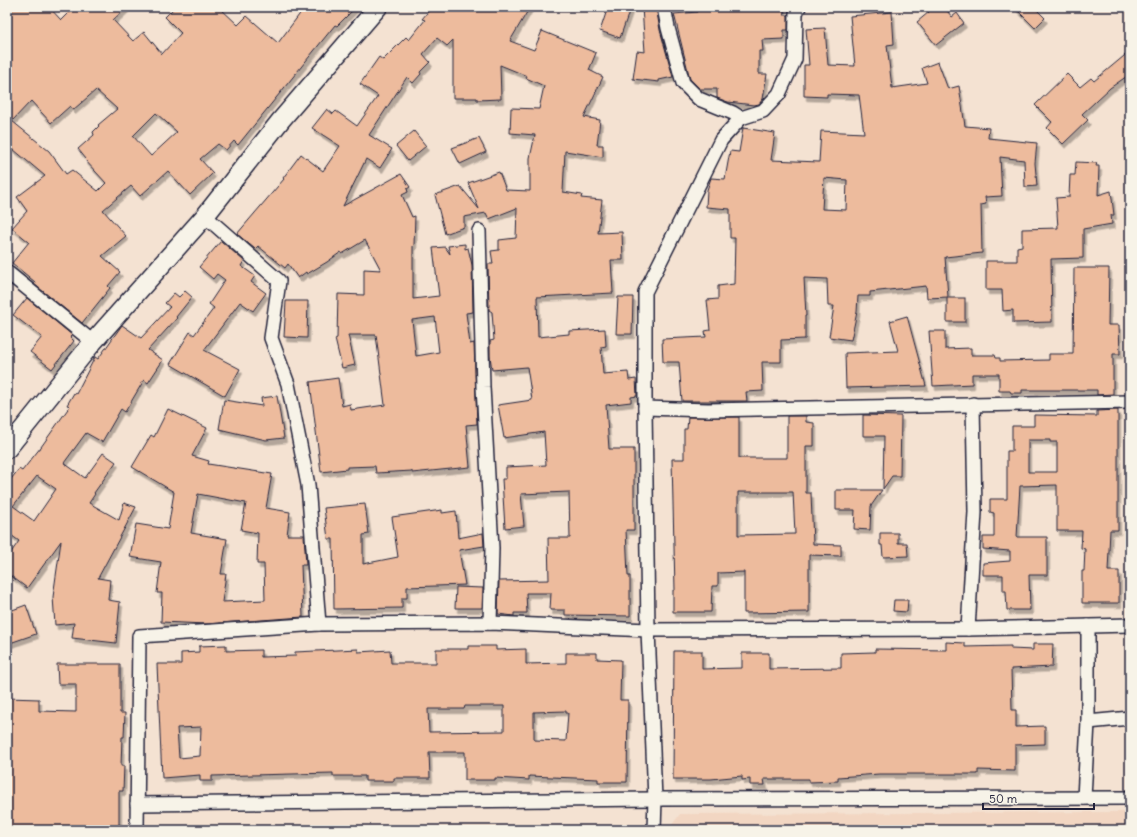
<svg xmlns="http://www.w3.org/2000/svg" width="1137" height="837" viewBox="0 0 1137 837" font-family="Delius,sans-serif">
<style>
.built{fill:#f2d6c2}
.building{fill:#edbb9d;stroke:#22223b;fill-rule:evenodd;filter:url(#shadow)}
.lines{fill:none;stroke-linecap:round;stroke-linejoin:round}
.street-casing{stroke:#22223b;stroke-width:16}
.secondary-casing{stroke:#22223b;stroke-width:21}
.street{stroke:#f7f3e8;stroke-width:13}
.secondary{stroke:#f7f3e8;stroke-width:18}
</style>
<defs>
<filter id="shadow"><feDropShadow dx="2.5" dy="4.5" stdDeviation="0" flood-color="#0004"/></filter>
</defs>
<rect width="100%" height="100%" fill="#f4e2d2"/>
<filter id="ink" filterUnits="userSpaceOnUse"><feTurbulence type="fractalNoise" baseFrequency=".025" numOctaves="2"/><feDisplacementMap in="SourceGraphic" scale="8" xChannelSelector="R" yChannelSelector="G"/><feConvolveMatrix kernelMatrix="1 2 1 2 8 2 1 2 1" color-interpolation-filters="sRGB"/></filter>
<g filter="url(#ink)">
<polygon class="built" points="1130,812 1130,830 668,830 680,814"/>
<g class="building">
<path d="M7,7H49L61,20L74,7H127L113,20L133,41L144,32L162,54L181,33L165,17L175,7H219L238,25L247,16L278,43L305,7H356L337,26L335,25L238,145L234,141L226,150L218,144L200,159L213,173L190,195L168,171L140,196L131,186L103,210L126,236L102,256L120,272L108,286L110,288L82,323L34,284L35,282L12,263L29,242L12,228L27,211L17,197L45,176L7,144ZM96,90L117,109L98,125L99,126L93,132L94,135L78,149L86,159L85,160L106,183L98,191L72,170L66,174L49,151L12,121L31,101L51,123L70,106L73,110ZM156,113L177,132L151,156L133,136Z"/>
<path d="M432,7H530L510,41L534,50L542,31L596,53L589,70L603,77L584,117L600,120L597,145H603V157L565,151L563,192L582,195L581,198L602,200L598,233L622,232L623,260H611L613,293L537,297L538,337L569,334V331L605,329L606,346L601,347L603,374L628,372L629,380L636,379L637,396L631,397V402L606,405L609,449H634V530H626L628,576H630V616L565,615V610H550L551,593H526L527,613H514V616L498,614L499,581L549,580L548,538H570L569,492L521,494L524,526L505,528L502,479H506V467L546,465L544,432L504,438L498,405L532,400L527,367L492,370L490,356V341L494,340L492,312L489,310L488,264H493L491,251L499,250V240L516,238L517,208L489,219L486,213L464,217V227L445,234L435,195L460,186L479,209L468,183L499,172L506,190L530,191V158L535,135L510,133L511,108L539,109L544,86L526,78L527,76L500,65L501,99L477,100V98H453V40L447,46L437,38L423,54L430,62L420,72L421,74L413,83L407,77L369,135L392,149L380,168L366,159L343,206L401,174L410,187L407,189L408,192L402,195L412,217L415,216L414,245L413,246V299L439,296L433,248L445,247L450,254L448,246L465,244V249L468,248L472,265L473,312L466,313L470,344L474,343L477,424L466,425L470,467L412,473V471L376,473L375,466L347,467V469L321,472L310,382L338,378L342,406L350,404L351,410L385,405L376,335H348L355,365L342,368L335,339L337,338L338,294L364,295V269L381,270L365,240L342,254L341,252L327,262L307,274L306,272L298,278L288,264L285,268L258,246L255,249L237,234L284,179L283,178L301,154L323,171L340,146L312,128L327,109L333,114L336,111L357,126L378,96L360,84L379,57L383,60L406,37L409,40L425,20L422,19ZM435,317L439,352L416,356L412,320Z"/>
<polygon points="608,7 624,7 630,9 620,38 600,31"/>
<polygon points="642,7 656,7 660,30 673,77 659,80 659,82 633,79 637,51 645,52"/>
<polygon points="714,7 784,7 784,15 788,15 788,30 784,30 784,39 762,40 763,51 759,51 759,74 767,74 763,99 759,104 754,105 728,102 717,98 717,89 700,89 690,79 674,14 697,12 697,10 714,10"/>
<polygon points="925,7 944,7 952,17 957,13 964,23 936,45 917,22 929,12"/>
<polygon points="1014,7 1034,7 1045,18 1035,28"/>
<path d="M892,12L894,44L887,45L892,88L927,83L922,68L938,62L948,89L959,86L965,126L989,128L988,138L1037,143L1035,163L1037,186L1025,187L1024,160L1000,157L1002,196L985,197L986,204L981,205L982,253L945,257L948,297L927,298L926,286L870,292V296H858L857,312L851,340L829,337L834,306H828L827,279L804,278L806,316H805V339L781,340V362H762L763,391L746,392L747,401H682L679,362H663L662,339L706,337L705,331L710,330L707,300L718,299V286L734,284L735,238H730V209L706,207L707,190L711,178L725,179L730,151L739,152L743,128L775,133L771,160L819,162L821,131L864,133L859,95L827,94V97L804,96V65H809L806,29L825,28L828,65L855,66L850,16ZM824,178L847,180L846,210L822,209Z"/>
<polygon points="1130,51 1130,74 1110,88 1082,114 1088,120 1063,144 1047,128 1052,122 1035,105 1067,74 1080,87 1091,78 1094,81"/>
<polygon points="414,131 426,146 408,161 396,146"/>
<polygon points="479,138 486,152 460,164 452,148"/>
<polygon points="1076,162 1097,163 1096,166 1099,166 1098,195 1111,191 1114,215 1111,215 1112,224 1083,229 1083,258 1051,259 1052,322 1013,323 1013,310 1003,311 1002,290 986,290 986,261 1017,261 1017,247 1022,246 1022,229 1058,228 1056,198 1069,197 1070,175 1075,175"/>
<polygon points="221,241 244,261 241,266 255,276 251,282 266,293 253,311 240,302 204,350 240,369 225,396 170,364 190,332 194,335 214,308 209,304 225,280 217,274 213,279 199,267"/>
<polygon points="1074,268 1109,268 1108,325 1119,325 1120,354 1113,354 1113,394 1097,395 1097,390 1022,390 1022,393 1011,393 1010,391 999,391 999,374 972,374 972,384 933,386 929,331 945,331 945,349 971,348 971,355 995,355 996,358 1000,358 1000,361 1049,360 1049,354 1073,354"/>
<path d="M185,291L192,297L176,317L177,318L148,350L163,360L148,383L144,380L125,412L121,409L102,442L86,433L64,463L85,478L103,453L116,462L94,493L95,494L89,503L119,520L124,503L136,507L98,578L110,580L108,600L120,602L116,643L72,638L74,623L55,625L53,597L61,541L27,588L7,573V558L19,541L7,532V484L19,469L22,471L41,447L70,406L67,405L74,393L76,394L95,357L98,359L122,325L141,338L170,307L165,303L174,293L179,297ZM37,476L56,489L34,521L13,506Z"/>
<polygon points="618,297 633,297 632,334 616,334"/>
<polygon points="27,298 72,335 70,337 74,341 52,369 30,352 42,337 13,315"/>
<rect x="947" y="298" width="18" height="24"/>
<polygon points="286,301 308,301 307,338 284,337"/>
<polygon points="907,316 926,386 846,388 845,353 898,351 890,321"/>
<polygon points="277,396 284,438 266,440 219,429 224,400 262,406 261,398"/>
<path d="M168,409L207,428L192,456L209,461L208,464L272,474L266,508L290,512L287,535H304L306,565H301L303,617L206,624L161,622L162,593H157L161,562L130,557L136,524L168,529L174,492L132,467L151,435L154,437ZM198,494L246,503L241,530L258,533L257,564H264L265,600L222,602L226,574H221L227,539L191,533Z"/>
<path d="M1118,410V530H1110L1108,571H1119V603H1082V571H1084L1085,549L1081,548L1082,531H1057V485L1020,486L1017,537H1047V575H1029L1030,610H1007L1006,591H1003V575H983V563L1010,561V551L983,549V537H994V513L990,512V499H1007V451H1012V426H1034V415L1097,416V411ZM1028,440H1050V442H1057V472H1028Z"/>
<polygon points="863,415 901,416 900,476 892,476 883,489 884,436 863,436"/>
<path d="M787,416H806V422L814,423V446H806V493H811L813,544L841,545V556L809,555V612L744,613V572L718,573V586H712L711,612H673V590H675L672,459H684V429H687L688,417H739V458H787ZM738,492H793L795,534L738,535Z"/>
<polygon points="836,490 882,490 871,506 870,530 854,529 855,510 836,510"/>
<polygon points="365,504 369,534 363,535 363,564 398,557 392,517 442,510 442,513 456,511 458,538 483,533 484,546 459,550 465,585 407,587 407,598 402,598 402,608 334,609 333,539 328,539 324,508"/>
<polygon points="880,533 898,533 898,543 907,543 908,556 883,557 882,545 880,545"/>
<polygon points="456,587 483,588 482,608 455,608"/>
<polygon points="894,600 908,600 907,612 893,611"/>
<polygon points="26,605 36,634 7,644 7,612"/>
<polygon points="946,642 965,643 965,647 1011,646 1011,649 1033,650 1033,644 1053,644 1052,667 1011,669 1012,710 1016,710 1016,727 1045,726 1045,744 1015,745 1015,771 978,770 978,774 879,774 838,777 838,781 809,782 809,779 764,779 765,785 750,785 750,779 742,780 742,776 711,779 673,779 674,651 702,651 702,669 742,668 742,653 769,653 769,669 841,668 841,653 875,652 875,649 946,650"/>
<path d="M226,645V651L261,650V657L295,656V652L358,649V652L390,650L391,663H436V649H468V646H496V650L526,649V664L566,663V653H597V659L621,660L620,700H628L627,782H598V779L529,776V780L495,778V780H465V752H429L430,778H394V781H365V776H333V773L212,776V781H200V775L162,778L157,664H181V653L199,652V646ZM465,706H504V731L429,732L428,709H464ZM566,711V713H568L566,741L534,740V712ZM201,727L200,756L179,758L177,728Z"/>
<polygon points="57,664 120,664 120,713 125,713 124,737 122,737 121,766 124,766 123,791 119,791 119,830 7,830 7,698 39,699 39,711 76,712 76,684 58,684"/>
</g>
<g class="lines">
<g class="street-casing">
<g id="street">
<polyline points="664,7 668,28 683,83 699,99 733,113 741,118"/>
<polyline points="205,216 279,281 271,338 288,384 308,485 319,624"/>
<polyline points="479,231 483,387 492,548 490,623"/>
<polyline points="7,272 93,342"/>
<polyline points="645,408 708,410 1130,402"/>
<polyline points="968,629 975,512 973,404"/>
<polyline points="1088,722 1130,718"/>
<polyline points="1084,798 1088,722 1088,626"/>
<polyline points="137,804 655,799 1130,798"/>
<polyline points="137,830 139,636 319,624 490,623 648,630 968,629 1130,625"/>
<polyline points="654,830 655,799 648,630 645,408 645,292 721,140 741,118 763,111 779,94 795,59 796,13 799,7"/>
</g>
</g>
<g class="secondary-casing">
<polyline id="secondary" points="7,449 93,342 205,216 281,120 378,7"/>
</g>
<use href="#street" class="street"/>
<use href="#secondary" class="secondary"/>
</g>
</g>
<rect width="1137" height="837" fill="none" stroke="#f7f3e8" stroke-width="24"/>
<rect x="12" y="12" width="1113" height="813" fill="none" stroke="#22223b" stroke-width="1.5" filter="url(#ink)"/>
<path d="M983 803v6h111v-6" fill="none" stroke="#22223b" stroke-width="2"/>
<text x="989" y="803" font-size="12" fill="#22223b" stroke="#f7f3e8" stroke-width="3" paint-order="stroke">50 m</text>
</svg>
